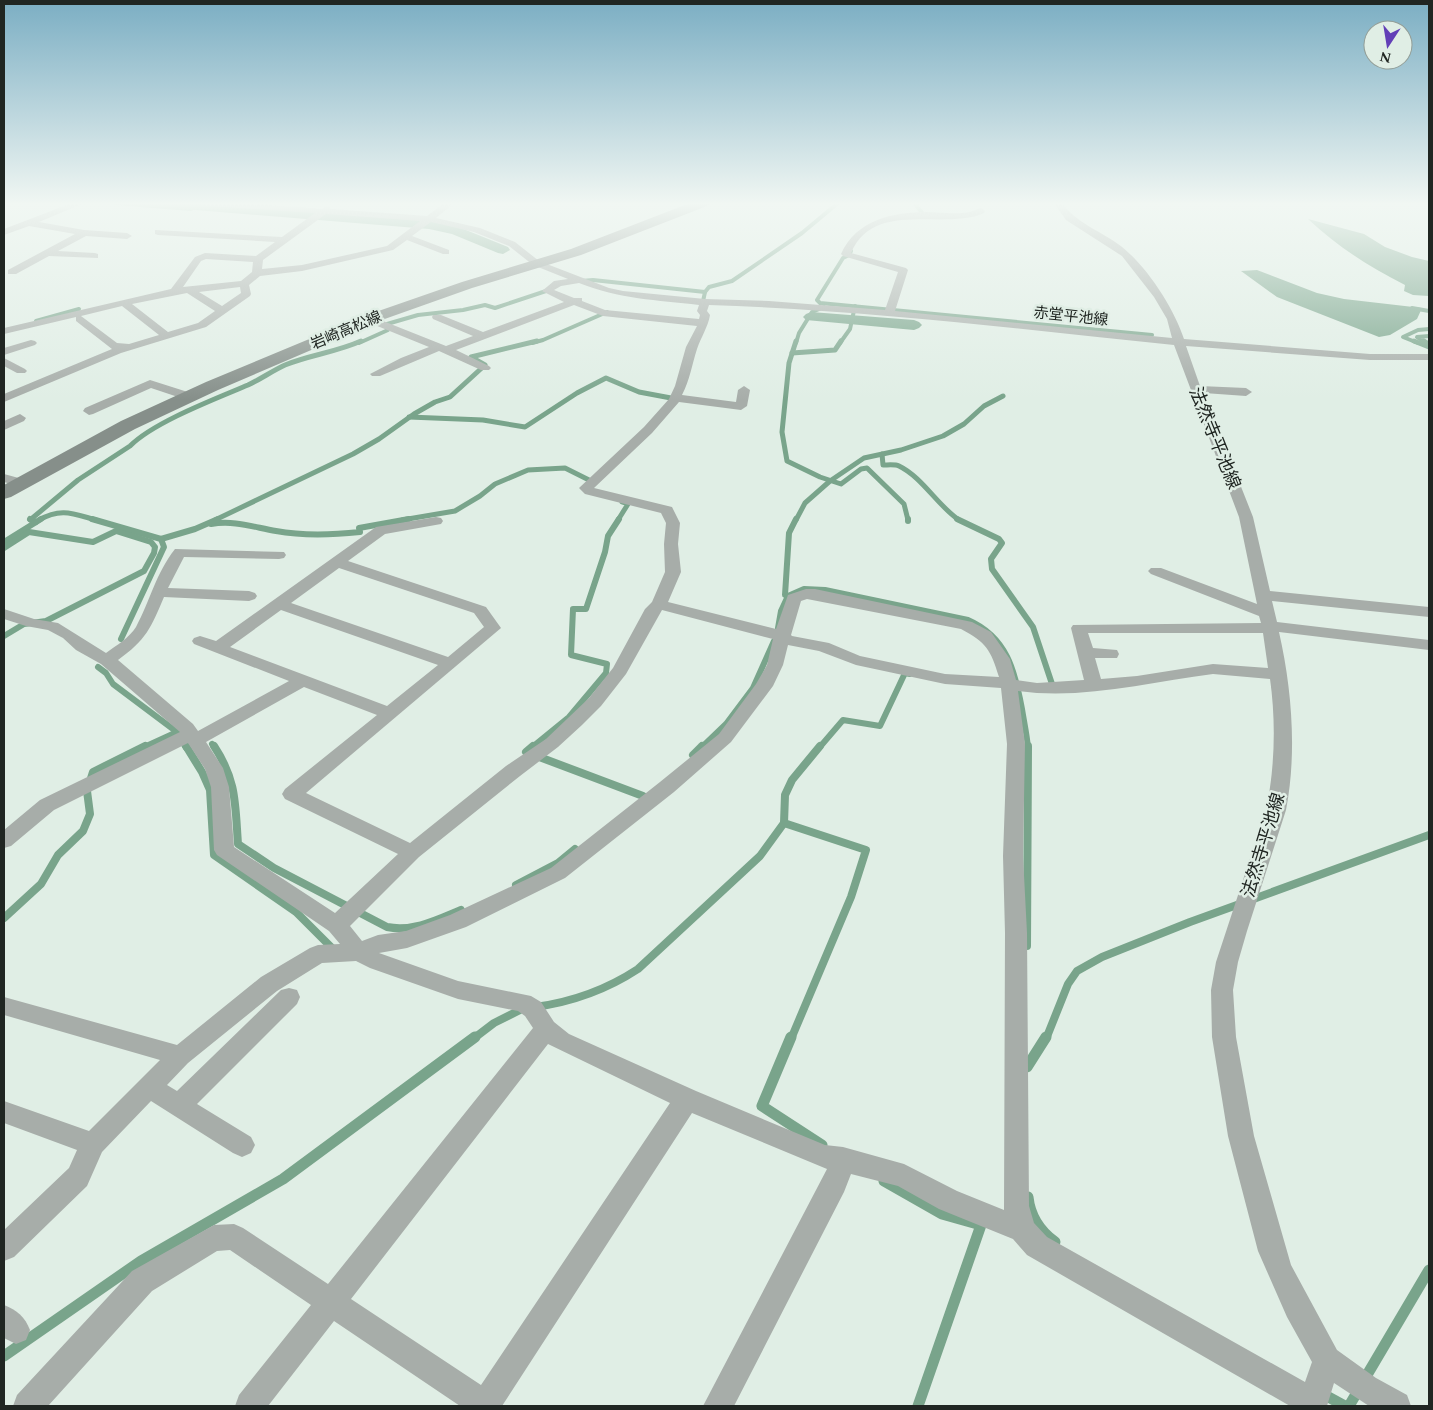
<svg xmlns="http://www.w3.org/2000/svg" width="1433" height="1410" viewBox="0 0 1433 1410" font-family="Spectral,'Noto Sans JP',serif">
<style>
.water{fill:#79a48b}
.lines{fill:none;stroke-linecap:round;stroke-linejoin:round}
.stream-far4{stroke:#79a48b;stroke-width:4}
.stream-far3{stroke:#79a48b;stroke-width:5}
.stream-far2{stroke:#79a48b;stroke-width:6}
.stream-far1{stroke:#79a48b;stroke-width:8}
.stream{stroke:#79a48b;stroke-width:11}
.canal{fill:#79a48b;fill-rule:evenodd}
.minor{fill:#a7ada9;fill-rule:evenodd}
.secondary{fill:#868f8a;fill-rule:evenodd}
.labels{text-anchor:middle;stroke-width:5;stroke-linejoin:round;paint-order:stroke}
.far-street-label{font-size:15px;fill:#202622;stroke:#e0eee5}
.street-label{font-size:18px;fill:#202622;stroke:#e0eee5}
</style>
<rect width="100%" height="100%" fill="#e0eee5"/>
<g class="water">
<path d="M1308,219L1364,234L1385,247L1412,257L1429,261V296L1413,295L1404,291L1405,285C1368,266 1338,247 1308,219Z"/>
<polygon points="1257,270 1317,293 1344,299 1422,308 1417,319 1390,335 1379,337 1277,297 1241,271"/>
</g>
<g class="lines">
<g class="stream-far4">
<polyline points="115,203 191,209"/>
<polyline points="914,203 924,215 919,216"/>
<polyline points="851,251 849,255 843,258 817,300 820,303 1152,335"/>
<polyline points="581,281 593,280 705,292"/>
<polyline points="702,306 705,292 709,287 732,281 802,233 838,203"/>
<polyline points="1412,308 1429,311"/>
<polyline points="36,321 79,309"/>
<polyline points="359,343 388,330 387,324 418,315 463,310 485,305 495,308 552,289"/>
<polyline points="532,343 543,340 607,312"/>
<polyline points="796,343 799,333 812,312 824,307"/>
<polyline points="840,343 850,329 855,306"/>
<polyline points="1418,343 1403,337 1418,330 1429,329"/>
<polyline points="1426,343 1417,337 1429,336"/>
</g>
<g class="stream-far3">
<polyline points="796,341 789,363 782,432 787,461 820,477 841,484 861,469 867,468 904,504 908,520"/>
<polyline points="1414,341 1429,347"/>
<polyline points="1424,341 1427,343"/>
<polyline points="792,353 835,350 841,341"/>
<polyline points="409,417 483,420 525,427 577,393 606,378 639,392 671,398"/>
<path d="M882,454L883,465C888,465 895,464 899,466C922,477 938,506 959,520"/>
<path d="M30,520L78,480L130,446C154,422 215,399 248,385C261,379 272,371 285,365C309,355 337,352 361,341"/>
<path d="M39,520C61,507 74,514 96,520"/>
<polyline points="215,520 353,454 379,439 414,414 435,402 450,397 485,365 471,357 537,341"/>
<polyline points="402,520 455,511 480,496 495,484 528,470 565,468 589,480"/>
<polyline points="618,520 628,504 622,502"/>
<polyline points="796,520 805,503 830,481 864,458 901,450 943,436 964,424 984,406 1003,396"/>
</g>
<g class="stream-far2">
<polyline points="30,519 36,522"/>
<polyline points="92,519 161,539 164,547 121,639"/>
<polyline points="908,519 908,521"/>
<polyline points="957,519 999,539 1002,543 991,559 992,569 1033,627 1053,687 1050,687"/>
<path d="M211,524C234,520 253,527 276,531C303,536 332,535 360,532L359,528L409,519"/>
<polyline points="161,539 195,529 218,519"/>
<polyline points="4,542 41,519"/>
<polyline points="4,548 29,532 93,542 116,531 151,542 155,547 154,553 144,571 46,621 24,624 4,636"/>
<polyline points="788,596 785,595 789,533 796,519"/>
<path d="M778,628L781,611L788,596L804,589L825,590L968,620C1007,637 1015,671 1022,709C1024,722 1027,735 1028,748"/>
<polyline points="98,667 106,673 113,684 177,732 186,748"/>
<polyline points="212,744 215,748"/>
<polyline points="142,748 177,732"/>
<polyline points="531,748 569,717 606,673 607,664 571,655 573,609 586,609 605,552 608,536 619,519"/>
<polyline points="701,748 726,724 753,688 774,641"/>
<polyline points="819,748 843,720 880,726 905,673 910,674"/>
</g>
<g class="stream-far1">
<polyline points="186,746 202,772 210,790 214,855 296,912 332,948"/>
<path d="M214,746C237,781 235,804 238,844L274,868L387,927C414,932 437,920 461,910"/>
<polyline points="533,746 526,752 643,796"/>
<polyline points="693,755 702,746"/>
<polyline points="516,885 558,863 575,849"/>
<polyline points="4,918 41,884 58,855 83,831 90,814 87,791 93,772 145,746"/>
<polyline points="1027,946 1028,746"/>
<path d="M535,1007C572,1002 606,990 638,969L760,856L784,823"/>
<polyline points="473,1039 494,1023 524,1008"/>
<polyline points="791,1039 851,897 866,850 784,823 785,795 792,780 820,746"/>
<polyline points="1046,1039 1068,984 1077,971 1102,957 1190,922 1429,835"/>
</g>
<g class="stream">
<polyline points="791,1037 762,1106 822,1145"/>
<polyline points="1027,1067 1046,1037"/>
<polyline points="884,1181 942,1214 981,1225 918,1406"/>
<path d="M1028,1197C1030,1216 1040,1231 1055,1242"/>
<polyline points="4,1356 141,1261 283,1179 475,1037"/>
<polyline points="1364,1380 1429,1270"/>
<polyline points="1323,1394 1345,1406"/>
<polyline points="1349,1406 1359,1389"/>
</g>
<g class="canal">
<polygon points="153,203 206,203 429,221 461,228 508,247 510,250 503,254 498,253 452,234 429,229 159,207"/>
<polygon points="811,312 914,320 919,322 922,325 919,328 914,330 806,320 803,317 806,314"/>
</g>
<g class="minor">
<polygon points="72,203 84,203 39,222 84,230 127,233 132,236 127,239 86,236 58,251 95,253 98,254 98,258 49,256 16,274 8,274 8,270 75,234 29,226 4,235 4,229"/>
<path d="M203,203H244L322,209L327,206L331,209L427,216L444,203H454L436,218L480,228L515,242L539,261L609,288L623,291L705,299L769,301L885,310L898,272L843,256L841,254C856,220 893,212 927,212C939,212 950,214 962,213C969,213 975,210 981,208L985,211L984,213C944,231 874,199 851,253L906,268L908,270L895,311L1172,338L1167,319L1154,297L1122,256L1066,220L1054,203H1062C1078,224 1097,229 1118,244C1145,263 1174,308 1184,339L1370,354H1429V360H1370L1186,346L1200,386L1246,388L1252,392L1246,396L1204,393L1253,517L1270,591L1429,607V617L1272,601L1277,622L1429,640V650L1279,632C1292,689 1297,753 1286,810L1247,931L1238,962L1233,990L1236,1037L1254,1136L1291,1265L1337,1350L1376,1378L1407,1395L1411,1406H1369L1334,1383L1327,1406H1290L1027,1255L1013,1239L939,1209L898,1186L851,1174L844,1192L734,1406H703L827,1169L692,1113L502,1406H460L334,1321L268,1406H235L239,1395L311,1305L230,1250L217,1251L152,1291L48,1406H13L17,1395L132,1271L214,1225L234,1224L243,1228L328,1284L533,1028L525,1016L518,1011L458,999L370,968L356,961L322,963L277,991L188,1063L167,1085L177,1091L281,990L289,988L297,990L300,997L297,1004L197,1104L251,1137L255,1145L251,1153L242,1157L233,1153L151,1101L102,1152L87,1186L14,1257L4,1261V1230L69,1168L77,1150L4,1123V1101L89,1131L160,1060L4,1015V997L177,1045L261,977L310,948L318,945L340,944L329,931L217,855L214,850L211,787L205,769L188,743L54,810L11,846L4,848V830L40,800L180,732L101,664L76,650L63,638L48,630L26,626L4,619V609L34,619L58,623L106,653C117,645 129,638 136,627C150,601 156,573 175,549L284,552L286,555L284,558L279,559L184,557L168,588L249,591L255,593L257,596L255,599L249,601L164,597C151,628 146,640 118,660L193,724L198,731L289,681L194,644L192,641L194,638L200,636L216,641L376,527L436,517L441,518L443,521L441,524L385,534L348,561L486,607L501,628L306,793L410,843L506,766L546,739L589,698L613,668L645,609L652,602L665,572L664,544L666,523L661,513L585,494L579,488L644,427L669,399L675,386L686,347L697,326L603,316L574,305L456,350L489,366L491,368L489,370H481L439,351L380,376H372L370,374L401,358L429,347L365,321L364,319L365,317H373L446,346L473,336L433,319L432,317L433,315H441L483,332L564,302L542,291L554,281L568,279L533,265L509,246L474,232L431,222L412,236L449,250V254H443L407,240L393,250L302,271L260,276L249,285L251,294L250,296L206,327L121,353L4,402V394L112,349L76,321V317L4,334V328L171,289L195,257L205,253L256,256L275,242L158,235L155,234V230L282,237L315,213L207,206ZM326,214L420,221L387,246L302,265L262,269L263,260ZM206,259L253,262L252,272L241,281L183,287L201,261ZM579,283C619,299 657,300 699,305L697,311L700,315L699,319L605,310L582,301V298H574L554,290L561,286ZM240,287L241,293L222,306L199,292ZM187,293L215,311L198,323L168,332L132,304ZM709,305C865,310 1020,329 1174,345L1239,517L1257,604L1161,568H1151L1148,571L1151,574L1259,616L1261,623L1073,625L1071,628L1084,680L1037,683L1016,680L1010,659L991,632L972,622L815,589H806L788,595L776,629L668,602L681,572L678,544L680,523L672,507L594,488L652,433L679,402L741,410L747,406L750,390L744,386L738,390L736,402L682,395C690,380 692,364 697,349C701,337 708,327 710,315L707,311ZM122,306L159,335L129,344L117,343L81,316ZM339,568L474,613L484,627L448,657L291,603ZM807,599L961,629C986,642 991,650 999,677L945,674L860,656L829,643L792,636L791,635L801,601ZM281,610L438,665L387,706L230,647ZM662,610L773,639L767,665L756,684L719,734L660,782L551,868L450,915L406,931L378,935L362,941L350,926L419,857L520,776L558,747L582,725L601,706L626,674ZM1088,633H1263L1268,668L1213,664L1137,676L1101,679L1095,658H1117L1119,654L1117,650L1093,648ZM788,645L819,651L856,665L945,684L1001,688L1007,744L1003,856L1005,933L1004,1210L957,1191L904,1164L843,1147L825,1145L696,1091L569,1034L554,1022L541,1002L531,996L458,981L379,953L407,948L466,927L565,878L674,792L731,742L773,686L783,665ZM1213,674L1270,679C1276,721 1275,768 1266,810L1216,962L1211,990L1212,1037L1228,1136L1258,1251L1287,1317L1312,1362L1305,1382L1047,1237L1034,1223L1029,1206L1027,933L1023,856L1025,744L1018,691C1083,700 1149,682 1213,674ZM304,687L377,715L285,789L282,794L285,799L398,854L335,913L234,847L229,787L223,768L206,742ZM548,1044L670,1103L481,1385L351,1299Z"/>
<polygon points="31,340 35,341 37,343 35,345 4,355 4,348"/>
<polygon points="4,358 25,369 27,371 25,373 17,373 4,366"/>
<polygon points="150,380 194,394 196,397 190,401 151,388 93,414 89,415 83,411 85,408"/>
<polygon points="20,414 26,418 24,421 4,430 4,421"/>
<polygon points="4,474 26,480 28,483 21,487 4,482"/>
<path d="M4,1305C17,1310 25,1317 30,1330L26,1340L16,1344L4,1338Z"/>
</g>
<polygon class="secondary" points="690,203 709,203 707,206 581,255 472,288 379,321 218,390 135,429 11,497 4,499 4,485 121,421 206,382 367,315 462,282 571,249"/>
</g>
<linearGradient id="sky" x2="0" y2="1"><stop stop-color="#7baec3"/><stop offset="0.51" stop-color="#f1f7f3"/><stop offset="1" stop-color="#f1f7f3" stop-opacity="0"/></linearGradient>
<rect width="1433" height="400" fill="url(#sky)"/>
<g class="labels">
<g class="far-street-label">
<text transform="translate(1071 316) rotate(6)" y="5">赤堂平池線</text>
<text transform="translate(346 330) rotate(-23)" y="5">岩崎高松線</text>
</g>
<g class="street-label">
<text transform="translate(1215 438) rotate(68)" y="6">法然寺平池線</text>
<text transform="translate(1263 845) rotate(-73)" y="6">法然寺平池線</text>
</g>
</g>
<rect width="1433" height="1410" fill="none" stroke="#202622" stroke-width="10"/>
<g transform="translate(1388 45) rotate(192)"><circle r="24" fill="#e0eee5" stroke="#939e97"/>
<path d="M0-4L9 19L0 12L-9 19Z" fill="#623fb7"/>
<text y="-8" font-size="14" font-weight="bold" text-anchor="middle" fill="#202622">N</text>
</g>
</svg>
